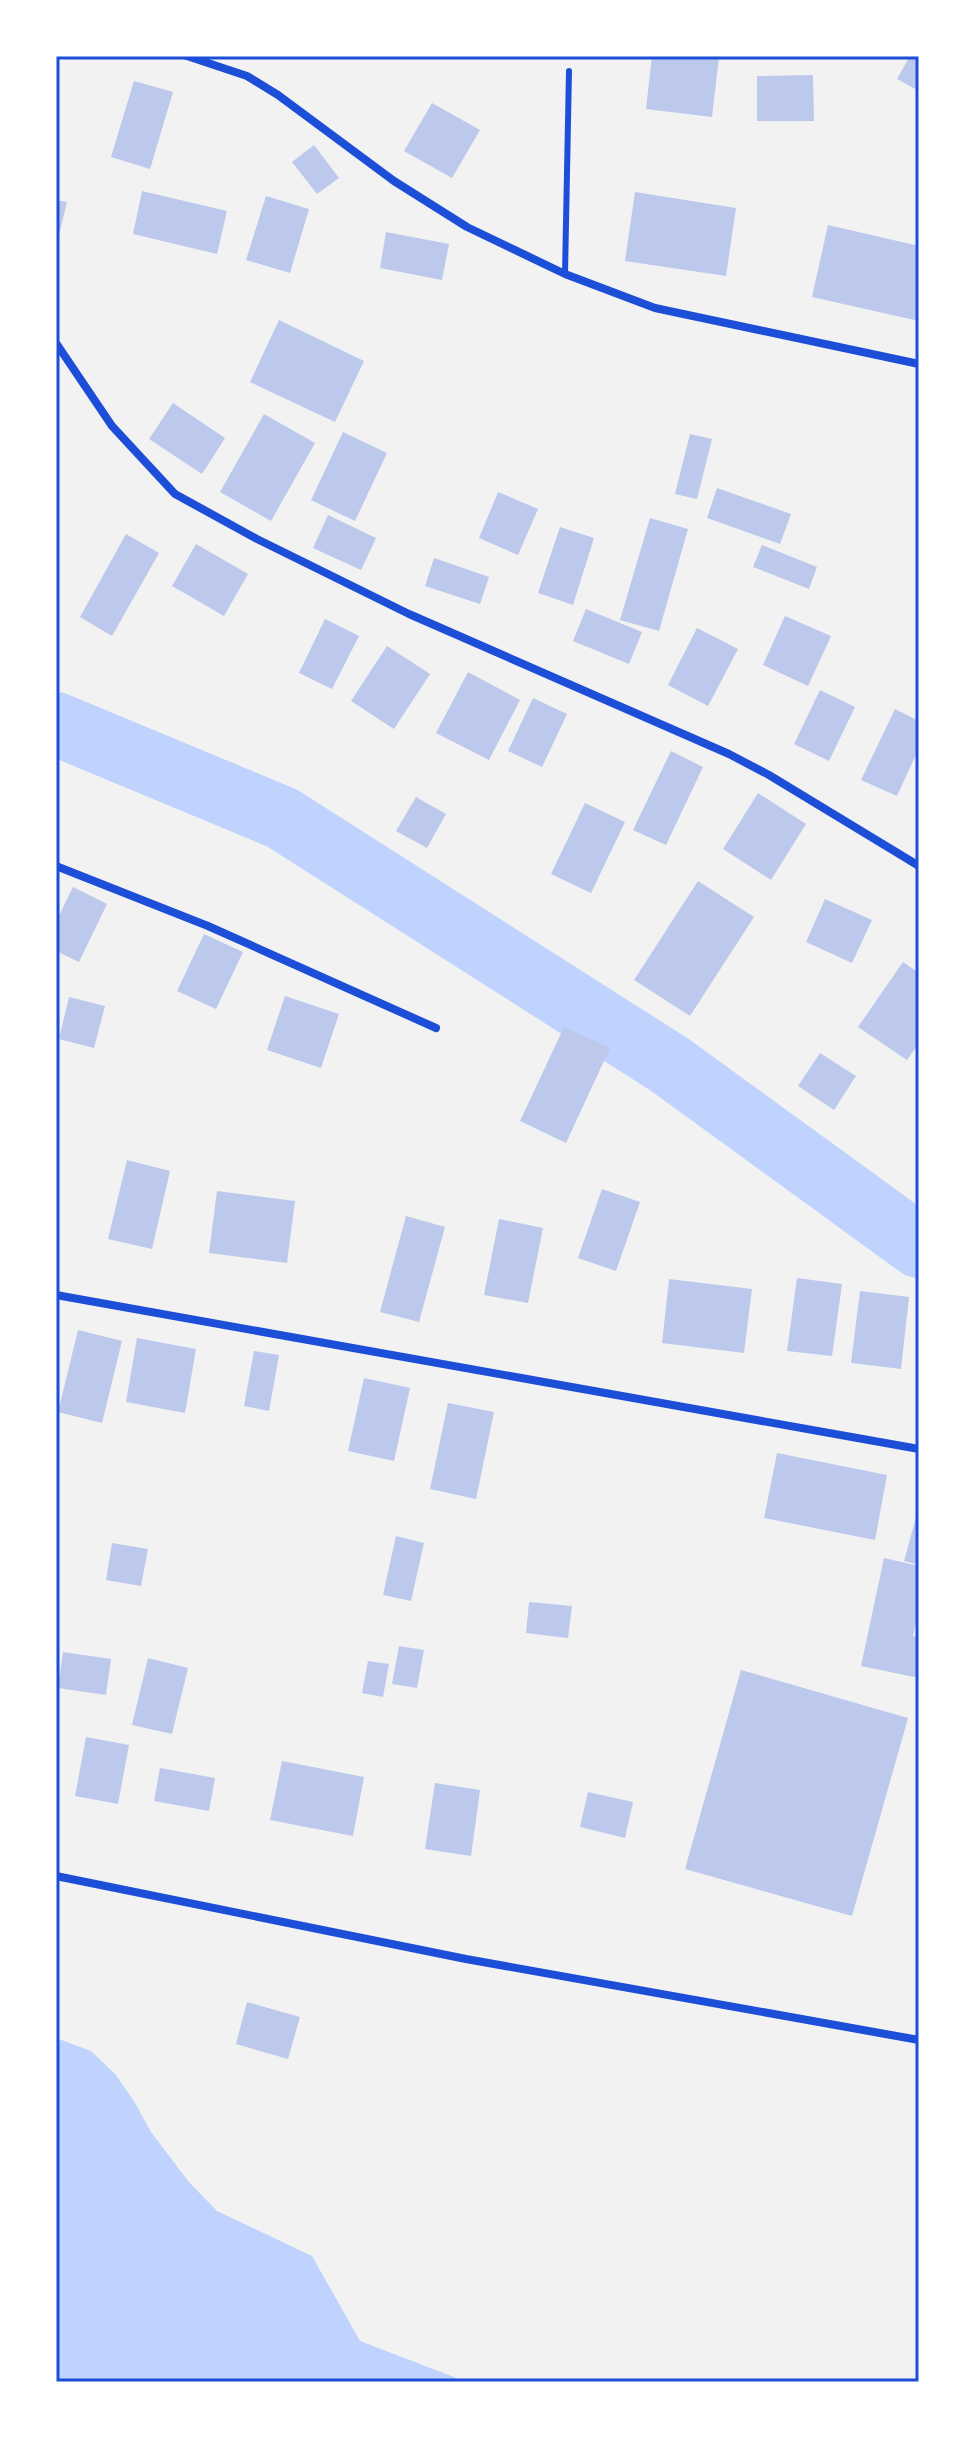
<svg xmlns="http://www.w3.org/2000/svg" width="975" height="2438" viewBox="0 0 975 2438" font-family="Barlow,sans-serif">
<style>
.water{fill:#bfd3fe}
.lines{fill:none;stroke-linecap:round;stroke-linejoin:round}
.river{stroke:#bfd3fe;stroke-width:64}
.building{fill:#bdc9ec}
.service{stroke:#1d4ed8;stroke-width:6}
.minor{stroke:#1d4ed8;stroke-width:8}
.neatline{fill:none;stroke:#1d4ed8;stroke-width:3}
</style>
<rect width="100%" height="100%" fill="#f2f2f2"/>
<polygon class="water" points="56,2038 91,2051 115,2074 134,2101 151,2132 188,2181 217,2211 312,2256 360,2341 467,2382 56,2382"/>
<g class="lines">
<polyline class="river" points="56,724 282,818 670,1065 919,1246"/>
</g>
<g class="building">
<polygon points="652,56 719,57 712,117 646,109"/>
<polygon points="910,56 919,56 919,91 897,79"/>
<polygon points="813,75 814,121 757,121 757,76"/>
<polygon points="134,81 173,92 150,169 111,157"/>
<polygon points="432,103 480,130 452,178 404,151"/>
<polygon points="314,145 339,178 317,194 292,162"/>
<polygon points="142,191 227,211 217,254 133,234"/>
<polygon points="635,192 736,208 726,276 625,261"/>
<polygon points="266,196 309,209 290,273 246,260"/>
<polygon points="56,200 67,202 57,243 56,242"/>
<polygon points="828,225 919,246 919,321 812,297"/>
<polygon points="386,232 449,244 442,280 380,268"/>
<polygon points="279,320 364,361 335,422 250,382"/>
<polygon points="173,403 225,438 202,474 149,439"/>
<polygon points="264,414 315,443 271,521 220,492"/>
<polygon points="343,432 387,453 355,521 311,500"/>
<polygon points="690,434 712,439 697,499 675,494"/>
<polygon points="717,488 791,514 780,544 707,518"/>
<polygon points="498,492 538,509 518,555 479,538"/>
<polygon points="328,515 376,538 361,570 313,548"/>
<polygon points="650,518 688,529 659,631 620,620"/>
<polygon points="560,527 594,538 573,605 538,593"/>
<polygon points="126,534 159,553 112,636 80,617"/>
<polygon points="196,544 248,574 224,616 172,586"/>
<polygon points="762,545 817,567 809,589 753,567"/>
<polygon points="434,558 489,577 480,604 425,586"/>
<polygon points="586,609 642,632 629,664 573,641"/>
<polygon points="785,616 831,636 808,686 763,665"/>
<polygon points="325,619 359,636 332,689 299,673"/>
<polygon points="697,628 738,649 708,706 668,685"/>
<polygon points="387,646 430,674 394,729 351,701"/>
<polygon points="468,672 520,700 489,760 436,733"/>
<polygon points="820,690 855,707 829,761 794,744"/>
<polygon points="533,698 567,714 542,767 508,751"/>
<polygon points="895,709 919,721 919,748 897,796 861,780"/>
<polygon points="671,751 703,767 666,845 633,830"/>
<polygon points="758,793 806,824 771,880 723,849"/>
<polygon points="416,797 446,814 427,848 396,831"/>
<polygon points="585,803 625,822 591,893 551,874"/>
<polygon points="698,881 754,917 690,1016 634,980"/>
<polygon points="73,887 107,904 79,962 56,951 56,922"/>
<polygon points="825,899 872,920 852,963 806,942"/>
<polygon points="204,934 243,952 216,1009 177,991"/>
<polygon points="903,962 919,973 919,1043 907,1060 858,1027"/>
<polygon points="285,996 339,1014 321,1068 267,1050"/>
<polygon points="69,997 105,1006 94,1048 59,1039"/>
<polygon points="564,1027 610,1048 566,1143 520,1121"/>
<polygon points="820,1053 856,1076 834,1110 798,1086"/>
<polygon points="127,1160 170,1171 152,1249 108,1239"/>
<polygon points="602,1189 640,1202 616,1271 578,1258"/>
<polygon points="217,1191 295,1201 287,1263 209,1253"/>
<polygon points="406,1216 445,1227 419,1322 380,1312"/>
<polygon points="499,1219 543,1228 528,1303 484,1295"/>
<polygon points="797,1278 842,1284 832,1356 787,1351"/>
<polygon points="669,1279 752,1289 744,1353 662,1343"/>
<polygon points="860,1291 909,1297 901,1369 851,1363"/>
<polygon points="78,1330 122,1341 102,1423 58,1412"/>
<polygon points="137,1338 196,1349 185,1413 126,1402"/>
<polygon points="254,1351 279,1355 269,1411 244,1406"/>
<polygon points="364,1378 410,1388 394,1461 348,1451"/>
<polygon points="448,1403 494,1412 476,1499 430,1489"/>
<polygon points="777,1453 887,1475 875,1540 764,1518"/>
<polygon points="918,1510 919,1510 919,1565 904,1561"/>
<polygon points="396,1536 424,1543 411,1601 383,1595"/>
<polygon points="112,1543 148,1549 141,1586 106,1580"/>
<polygon points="884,1558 919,1566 919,1609 913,1636 919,1637 919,1678 861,1666"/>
<polygon points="529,1602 572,1606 568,1638 526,1633"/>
<polygon points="399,1646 424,1650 417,1688 392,1684"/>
<polygon points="63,1652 111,1659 106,1695 58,1688"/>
<polygon points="148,1658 188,1668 172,1734 132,1725"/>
<polygon points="368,1661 389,1664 383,1697 362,1693"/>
<polygon points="741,1670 908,1718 852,1916 685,1869"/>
<polygon points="86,1737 129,1745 118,1804 75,1796"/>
<polygon points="282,1761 364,1777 353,1836 270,1820"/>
<polygon points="160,1768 215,1778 209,1811 154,1801"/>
<polygon points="435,1783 480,1790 471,1856 425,1849"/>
<polygon points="588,1792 633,1802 625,1838 580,1827"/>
<polygon points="247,2002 300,2017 288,2059 236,2044"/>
</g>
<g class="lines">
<polyline class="service" points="565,274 569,71"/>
<g class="minor">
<polyline points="187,56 247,76 278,95 394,181 467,227 565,274 655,308 919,364"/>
<polyline points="56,343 112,426 175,494 257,539 409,614 729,754 769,775 919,866"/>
<polyline points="56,866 208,926 436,1028"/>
<polyline points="56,1295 919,1449"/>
<polyline points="56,1876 466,1959 919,2040"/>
</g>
</g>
<rect width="975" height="2438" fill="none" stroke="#ffffff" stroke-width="116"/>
<rect x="58" y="58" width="859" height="2322" class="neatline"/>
</svg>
